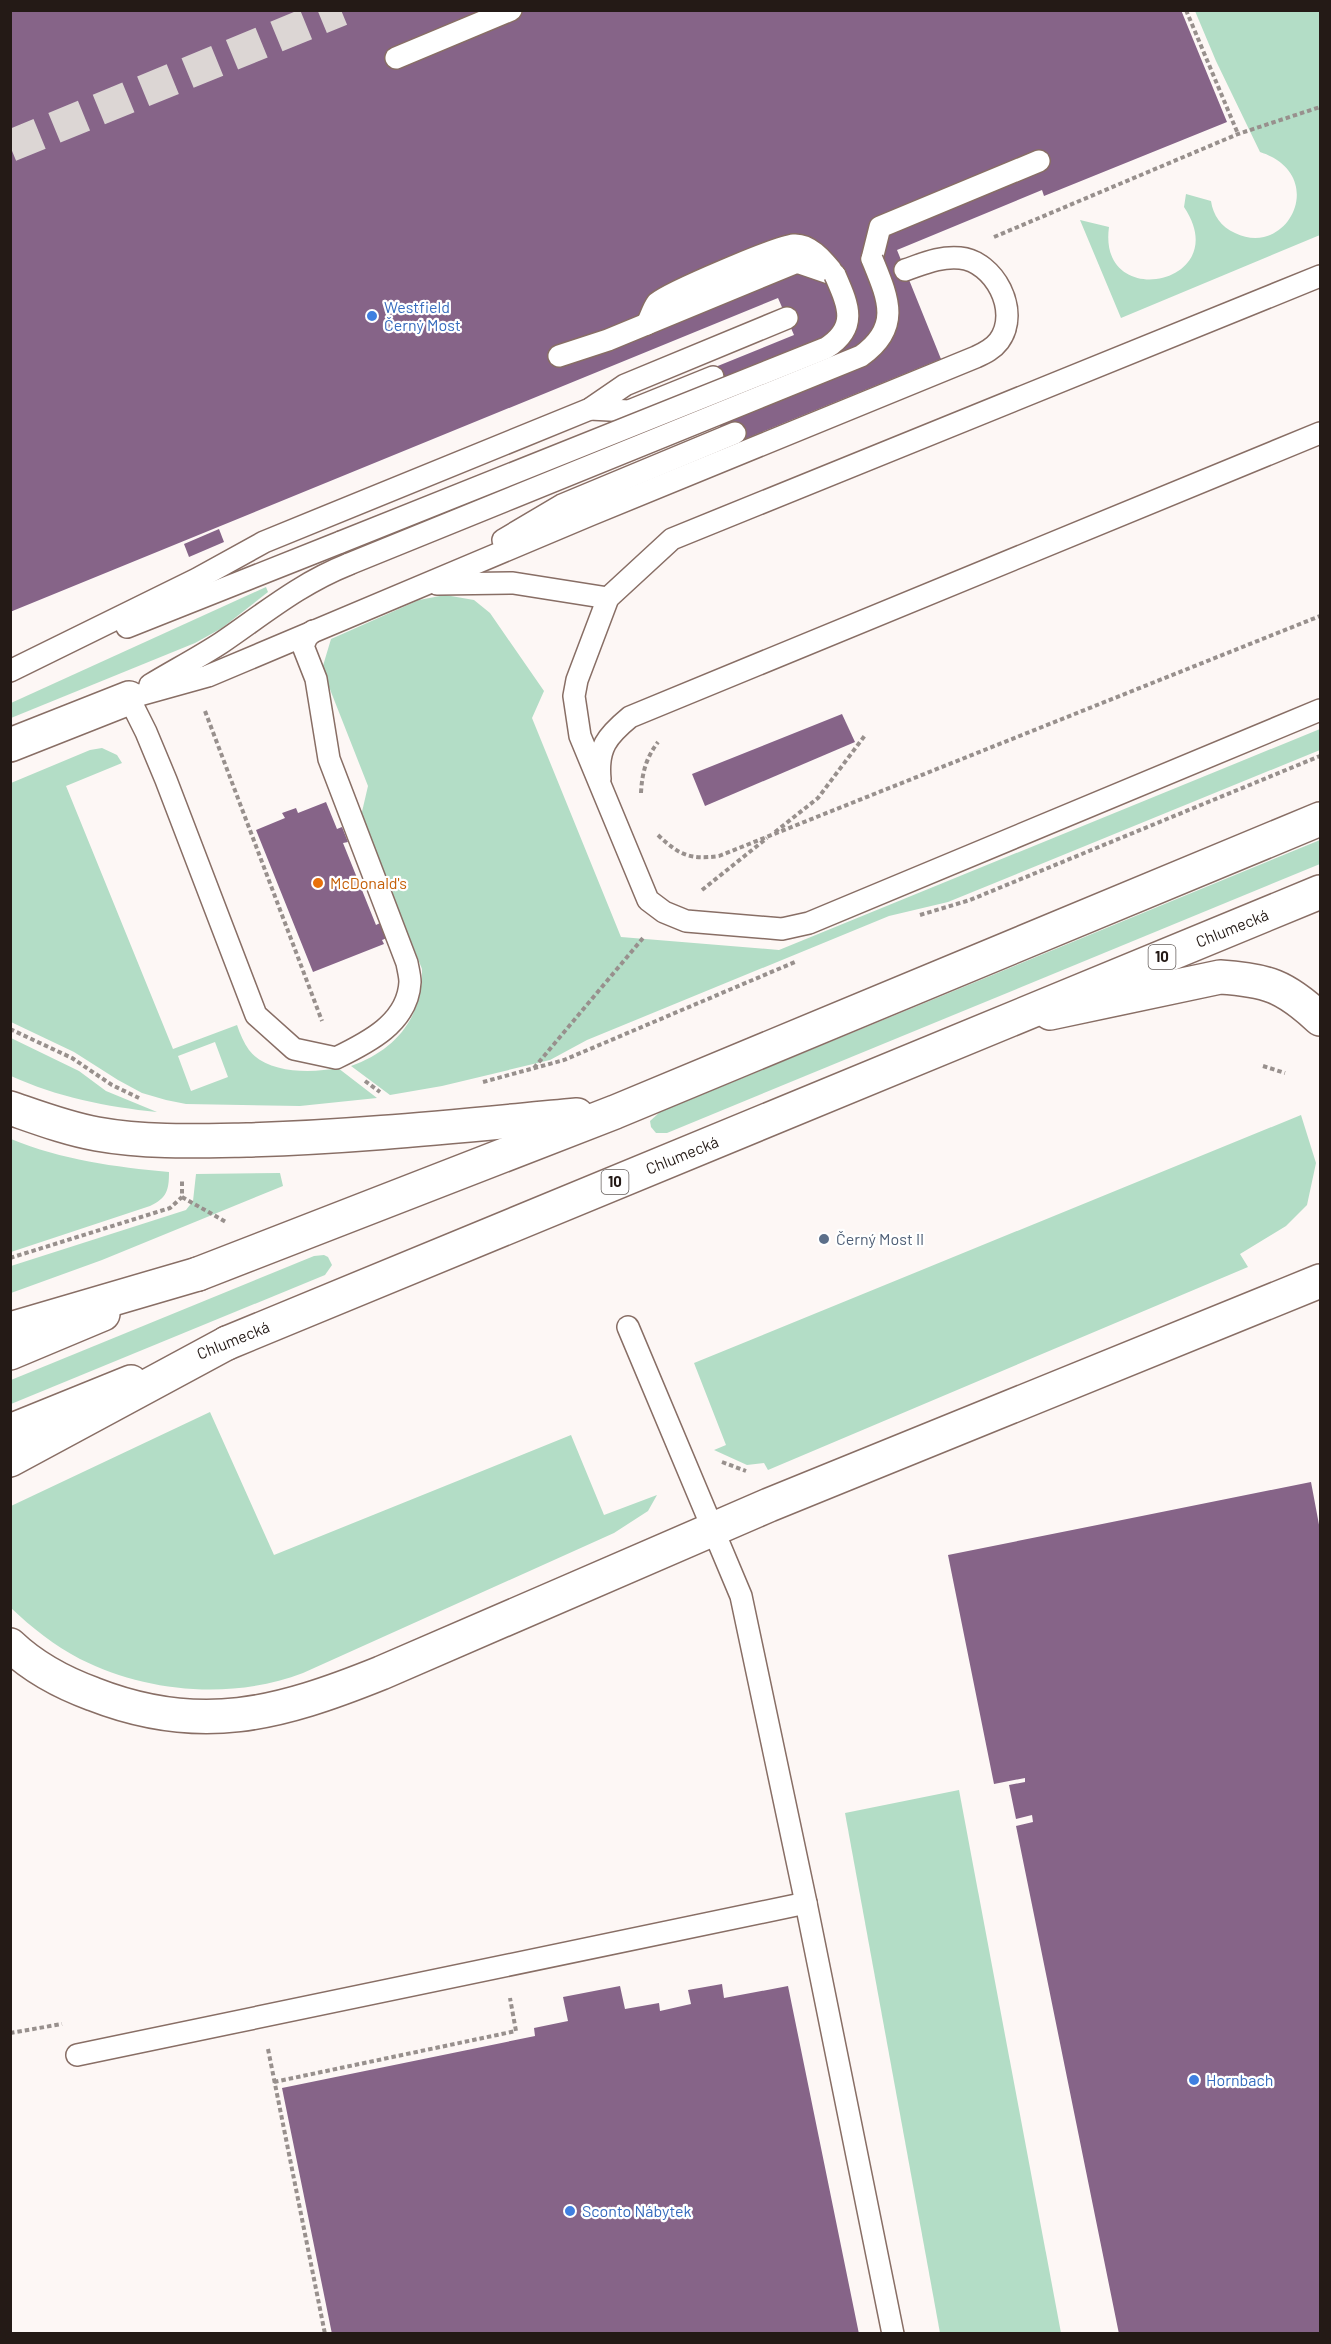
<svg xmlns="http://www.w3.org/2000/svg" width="1331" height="2344" viewBox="0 0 1331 2344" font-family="Barlow,sans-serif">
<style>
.green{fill:#b3ddc6;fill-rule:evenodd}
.building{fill:#866488}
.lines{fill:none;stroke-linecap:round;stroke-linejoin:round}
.pedestrian-tunnel{stroke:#dcd6d4;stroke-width:32;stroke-dasharray:32 16;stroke-linecap:butt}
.service-casing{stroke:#886e65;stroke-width:24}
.minor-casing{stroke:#886e65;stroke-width:36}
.tertiary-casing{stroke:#886e65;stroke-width:36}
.secondary-casing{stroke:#886e65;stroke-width:36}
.primary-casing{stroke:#886e65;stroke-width:36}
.motorway-casing{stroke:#886e65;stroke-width:36}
.path{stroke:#98908d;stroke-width:4;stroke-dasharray:4.5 3;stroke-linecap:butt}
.service{stroke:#fff;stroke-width:21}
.minor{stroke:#fff;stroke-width:33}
.tertiary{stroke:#fff;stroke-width:33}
.secondary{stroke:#fff;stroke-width:33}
.primary{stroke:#fff;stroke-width:33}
.motorway{stroke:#fff;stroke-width:33}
.service-bridge-casing{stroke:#886e65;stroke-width:24;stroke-linecap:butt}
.service-bridge{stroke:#fff;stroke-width:21}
.shop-dot{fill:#3f7fe0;stroke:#fff;stroke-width:2}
.food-dot{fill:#e8710a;stroke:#fff;stroke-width:2}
.service-dot{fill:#5c6f8a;stroke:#fff;stroke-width:2}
.labels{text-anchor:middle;stroke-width:4.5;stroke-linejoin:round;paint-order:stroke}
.shield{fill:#fff;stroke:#665f5c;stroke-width:1.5}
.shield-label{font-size:15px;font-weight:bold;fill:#241a16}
.shop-label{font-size:16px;fill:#366cbe;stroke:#fff;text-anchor:start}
.food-label{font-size:16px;fill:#c56008;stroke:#fff;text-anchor:start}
.street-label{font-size:16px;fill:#241a16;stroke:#fff}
.service-label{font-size:16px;fill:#4e5e75;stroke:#fff;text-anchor:start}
</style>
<rect width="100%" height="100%" fill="#fdf7f5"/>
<g class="green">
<path d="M1195,11H1320V235L1121,318L1080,220L1109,227C1097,313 1236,284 1184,207L1186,194L1211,201C1213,215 1221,227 1235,233C1288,259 1330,175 1260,152L1216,61Z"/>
<polygon points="266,587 268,592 222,628 195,643 11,718 11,703"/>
<path d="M445,595L474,600L490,613L544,691L532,718L621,937L779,950L1320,729V750L948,902L889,916L587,1040L550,1060L442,1086L390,1095L351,1066C396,1050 423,1017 422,969L361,816L368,786L322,669L331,639L419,600Z"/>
<path d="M102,748L117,755L122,763L66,786L173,1049L237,1025C240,1034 244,1043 249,1050C267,1074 312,1073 338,1068L377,1098L300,1106L186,1104L166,1100L142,1093L118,1080L74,1052L11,1022V783L90,750ZM215,1042L228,1077L191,1091L178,1056Z"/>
<polygon points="1320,840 1320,864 667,1133 656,1133 651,1127 650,1121 660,1112"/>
<path d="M11,1038L79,1071L106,1091L157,1112C107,1107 57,1097 11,1076Z"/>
<polygon points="1301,1115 1316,1163 1307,1205 1286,1226 1240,1254 1248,1267 768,1470 764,1463 747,1465 714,1450 726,1445 694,1363"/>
<path d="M11,1139C62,1160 115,1167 169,1172C169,1190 167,1198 150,1206L11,1252Z"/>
<polygon points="280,1173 283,1186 102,1260 11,1293 11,1266 186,1210 193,1201 196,1174"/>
<polygon points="324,1255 328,1257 332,1265 325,1275 11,1404 11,1380 314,1256"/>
<path d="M210,1412L274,1555L571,1435L604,1515L657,1495L648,1511L614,1533L303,1673C233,1700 148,1693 80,1659C55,1646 31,1627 11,1608V1506Z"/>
<polygon points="959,1790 1061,2333 940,2333 845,1813"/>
</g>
<g class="building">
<polygon points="10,10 1181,10 1227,122 1044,196 1042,190 897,250 941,359 728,446 698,374 794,335 778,298 10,612"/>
<polygon points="219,529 224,542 189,557 184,544"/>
<polygon points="842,714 855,742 705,806 692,774"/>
<polygon points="326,802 337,829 342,827 348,842 343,843 376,925 380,923 387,938 382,940 384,944 313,972 256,830 285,818 282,813 296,808 298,813"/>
<polygon points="1311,1482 1320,1530 1320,2334 1119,2334 1016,1826 1033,1822 1032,1815 1016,1819 1009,1785 1025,1782 1025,1778 994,1784 948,1555"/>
<polygon points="722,1984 724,1998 788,1986 859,2334 332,2334 282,2088 535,2036 534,2028 568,2021 563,1997 620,1986 625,2009 659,2003 660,2011 691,2004 688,1990"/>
</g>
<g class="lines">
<polyline class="pedestrian-tunnel" points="10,146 341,10"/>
<g class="service-casing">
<g id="service">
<polyline points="396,58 511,10"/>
<polyline points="872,259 880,227 1039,161"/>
<polyline points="1320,276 672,539 608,598 577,680 574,696 580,736 648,900 664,912 686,921 782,929 809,923 1320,710"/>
<path d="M647,324C650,318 653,308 657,303C670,292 776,247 794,245C809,244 822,259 831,270"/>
<polyline points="559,356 608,340 797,262 835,275"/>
<polyline points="590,409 629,411 713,377"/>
<polyline points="503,540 562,505 735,433"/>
<polyline points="437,584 513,583 608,598"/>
<polyline points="127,627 341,542"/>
<polyline points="10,671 197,579 264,542 590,409 625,385 787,318"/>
<path d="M150,685C173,671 198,658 221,643C265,613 299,584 349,564"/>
<path d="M129,698L208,676L590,515L976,357C985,353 993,349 999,341C1021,311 994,261 960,258C940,256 923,264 905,270"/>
<path d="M129,698L146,732L166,780L256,1015L294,1049L336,1058C367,1043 408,1023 410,982C410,976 408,969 407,963L329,759L316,679L303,646L307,637L313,631"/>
<path d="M600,779C597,748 607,736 630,717L1320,433"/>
<polyline points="628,1327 741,1596 806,1903 893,2334"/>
<polyline points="77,2055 806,1903"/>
</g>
</g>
<g class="minor-casing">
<polyline id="minor" points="10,745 129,698"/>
</g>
<g class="tertiary-casing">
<g id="tertiary">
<path d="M1050,1013L1220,977C1267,980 1285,986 1320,1019"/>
<path d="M10,1645C33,1667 63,1683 93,1694C200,1736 279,1714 381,1673L769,1505L1320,1281"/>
</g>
</g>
<g class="secondary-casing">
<g id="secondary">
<polyline points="10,1353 103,1314"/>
<polyline points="10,1431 131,1382"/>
</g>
</g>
<g class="primary-casing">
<g id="primary">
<path d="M10,1108C39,1118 68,1129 97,1134C147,1143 197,1141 247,1140C357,1137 467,1125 577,1115"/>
<polyline points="198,1274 615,1112 1320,819"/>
<polyline points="227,1343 1320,892"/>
</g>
</g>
<g class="motorway-casing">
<g id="motorway">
<polyline points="10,1329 198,1274"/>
<polyline points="10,1460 227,1343"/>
</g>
</g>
<g class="path">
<polyline points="1186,10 1238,134"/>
<polyline points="994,237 1238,134 1320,107"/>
<polyline points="205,711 322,1021"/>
<path d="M641,793C642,773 646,758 658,742"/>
<polyline points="775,832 818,798 866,734"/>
<path d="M658,835C679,855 690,860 719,856L1320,616"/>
<polyline points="702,890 767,838"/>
<polyline points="920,915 970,900 1320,756"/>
<polyline points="10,1029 72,1058 112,1085 139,1098"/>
<polyline points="1263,1066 1285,1073"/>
<polyline points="534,1068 643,938"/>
<polyline points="365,1081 380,1092"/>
<polyline points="483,1082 564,1060 795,962"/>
<polyline points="182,1197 226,1222"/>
<polyline points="10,1258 170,1208 182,1197 182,1180"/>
<polyline points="722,1462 746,1471"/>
<polyline points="10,2033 62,2024"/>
<polyline points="268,2049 325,2334"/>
<polyline points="274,2082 516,2031 510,1998"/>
</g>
<use href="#service" class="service"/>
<use href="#minor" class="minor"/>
<use href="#tertiary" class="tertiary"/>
<use href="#secondary" class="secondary"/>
<use href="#primary" class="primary"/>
<use href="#motorway" class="motorway"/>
<g class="service-bridge-casing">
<g id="service-bridge">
<path d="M341,542L826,348C859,327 848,305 835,275"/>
<path d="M349,564L861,356C902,327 888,298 872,259"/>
</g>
</g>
<use href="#service-bridge" class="service-bridge"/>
</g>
<g class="shop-dot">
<circle cx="372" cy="316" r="6"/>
<circle cx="1194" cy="2080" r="6"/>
<circle cx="570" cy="2211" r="6"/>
</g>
<circle class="food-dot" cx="318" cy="883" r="6"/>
<circle class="service-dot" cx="824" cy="1239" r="6"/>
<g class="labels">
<g class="shield">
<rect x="1148.5" y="945" width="27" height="24" rx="4.5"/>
<rect x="601.5" y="1170" width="27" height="24" rx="4.5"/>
</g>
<g class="shield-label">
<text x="1162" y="962">10</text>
<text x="615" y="1187">10</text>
</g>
<g class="shop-label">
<text x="384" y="313">Westfield<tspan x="384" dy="18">Černý Most</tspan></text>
<text x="1206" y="2086">Hornbach</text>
<text x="582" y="2217">Sconto Nábytek</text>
</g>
<g class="food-label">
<text x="330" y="889">McDonald's</text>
</g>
<g class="street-label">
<text transform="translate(1232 928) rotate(-22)" y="6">Chlumecká</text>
<text transform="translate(682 1155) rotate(-22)" y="6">Chlumecká</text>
<text transform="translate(233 1340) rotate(-22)" y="6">Chlumecká</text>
</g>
<g class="service-label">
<text x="836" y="1245">Černý Most II</text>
</g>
</g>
<rect width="1331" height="2344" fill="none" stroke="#241a16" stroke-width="24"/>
</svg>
